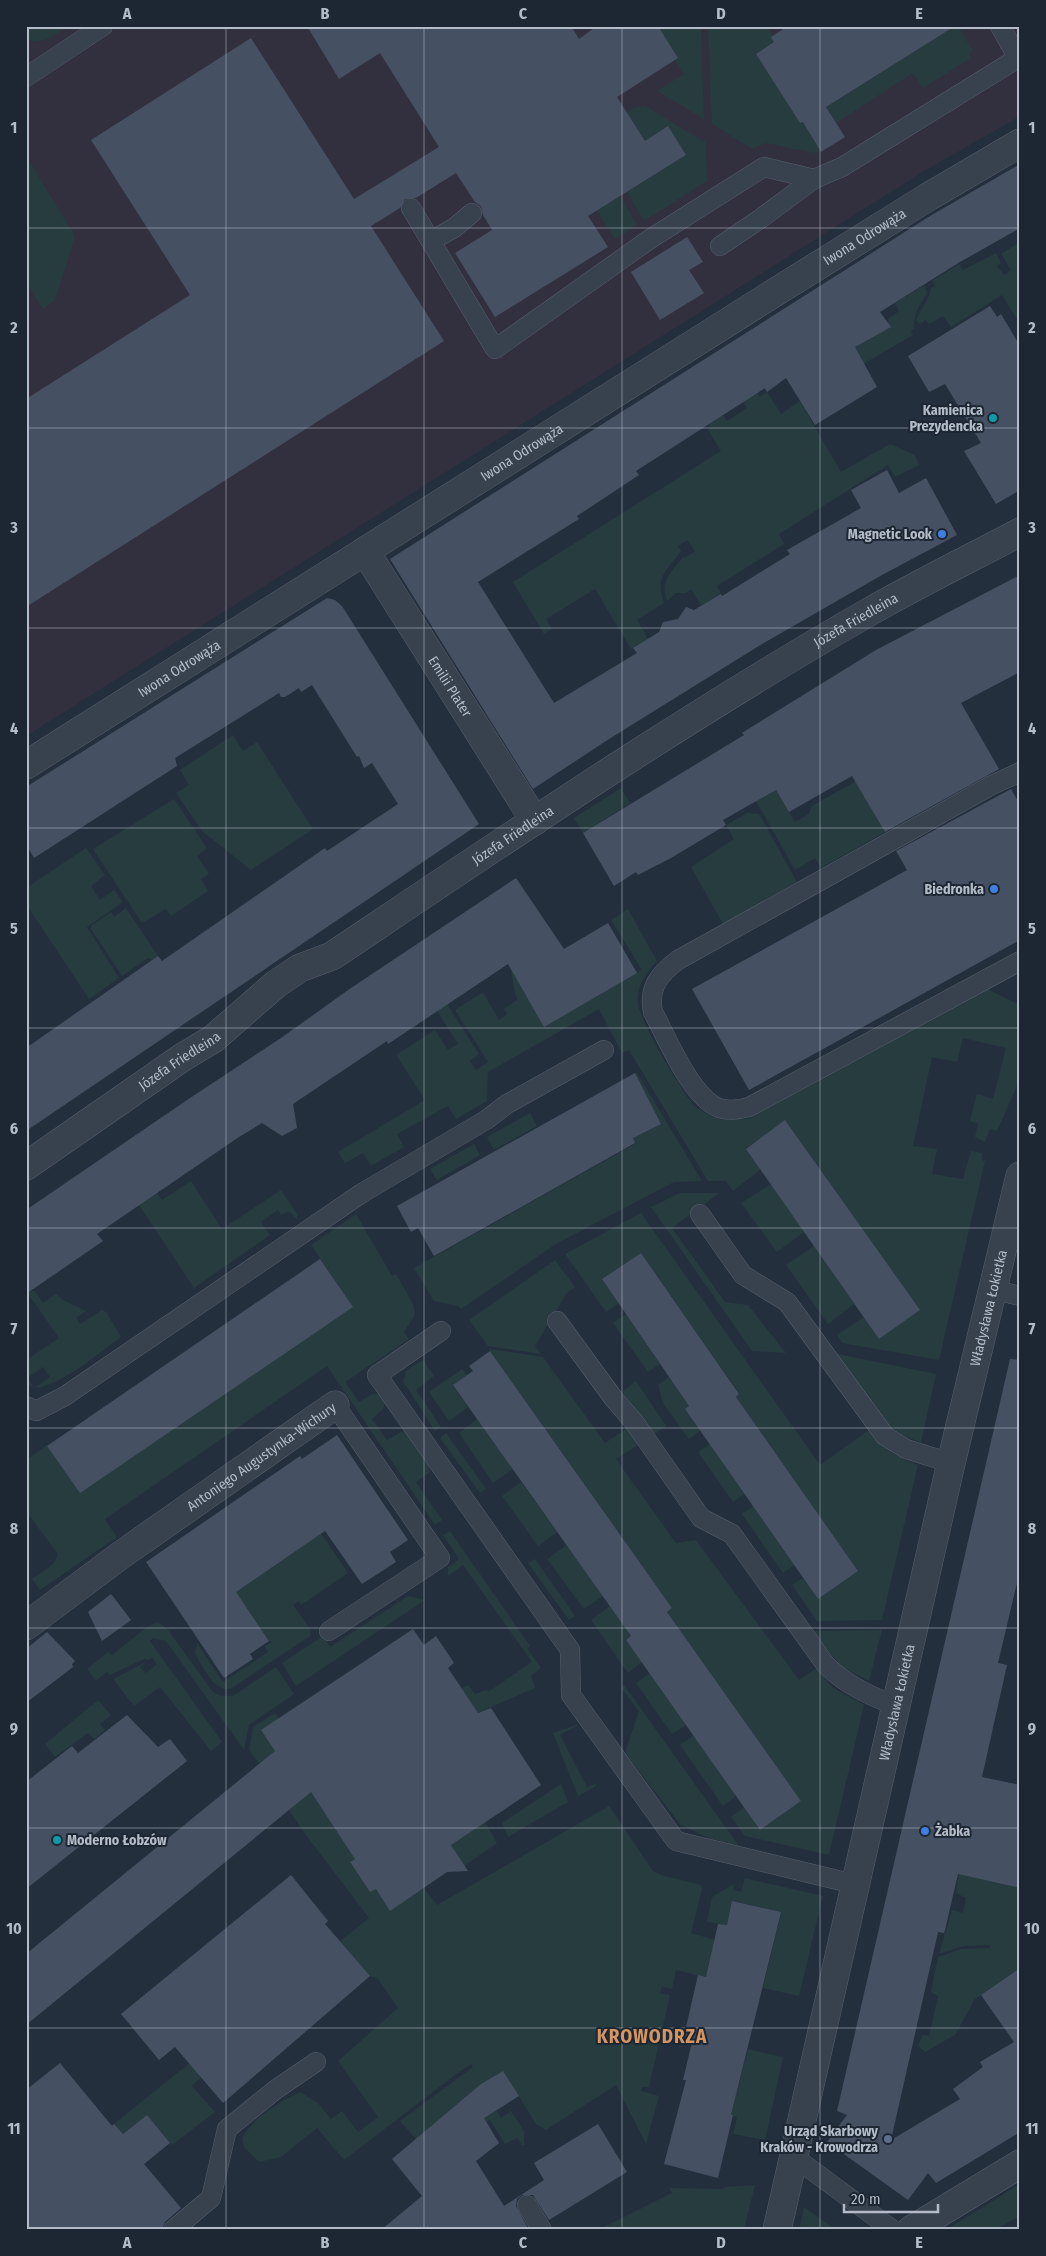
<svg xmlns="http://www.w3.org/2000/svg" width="1046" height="2256" viewBox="0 0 1046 2256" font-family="'Fira Sans Condensed',sans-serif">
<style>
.medical{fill:#32303f}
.green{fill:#263c3f}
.building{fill:#455162}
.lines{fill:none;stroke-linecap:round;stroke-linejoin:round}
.service-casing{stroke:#565f6c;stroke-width:20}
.minor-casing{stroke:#565f6c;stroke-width:29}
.tertiary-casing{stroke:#565f6c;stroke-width:29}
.service{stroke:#38414e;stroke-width:19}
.minor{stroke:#38414e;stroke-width:28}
.tertiary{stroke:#38414e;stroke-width:28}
.grid{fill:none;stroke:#b4bcc9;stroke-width:1;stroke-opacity:0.55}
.culture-dot{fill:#0f9aa8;stroke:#1d2633;stroke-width:2}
.shop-dot{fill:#3f7fe0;stroke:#1d2633;stroke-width:2}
.service-dot{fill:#5c6f8a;stroke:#1d2633;stroke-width:2}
.labels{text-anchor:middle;stroke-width:4;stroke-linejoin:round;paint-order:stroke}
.street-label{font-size:14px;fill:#b4bcc9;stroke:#1d2633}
.poi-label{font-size:14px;font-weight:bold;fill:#b4bcc9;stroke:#1d2633;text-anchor:end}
.district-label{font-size:19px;font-weight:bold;letter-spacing:1px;fill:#d59563;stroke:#1d2633}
.neatline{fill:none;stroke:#b4bcc9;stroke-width:2}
.grid-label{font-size:16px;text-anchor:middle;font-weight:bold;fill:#b4bcc9}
</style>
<rect width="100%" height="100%" fill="#242f3e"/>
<polygon class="medical" points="26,26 1020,26 1020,116 924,171 26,736"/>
<g class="green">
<path d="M26,26H69C56,34 42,46 26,39Z"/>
<polygon points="658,26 701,26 704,119 657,91 684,74 675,60 678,57"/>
<polygon points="708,26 767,26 773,36 774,42 756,54 800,123 803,122 821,152 814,153 766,143 752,149 712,124"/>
<polygon points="933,26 958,26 973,51 969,54 971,58 923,88 913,73 836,123 827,107 939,36"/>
<polygon points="645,106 706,143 707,181 644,221 627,192 686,155 668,126 645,141 627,112 635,107"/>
<polygon points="26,156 75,236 55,300 43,309 26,282"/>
<polygon points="578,181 612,201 620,196 637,225 615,239"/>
<path d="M1020,242V324L1002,295L951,327L943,316L929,324L926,320L919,324L916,320C920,309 930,299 931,288L935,286L932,281L959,264L963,270L996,253L1001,263L997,266L1004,275L1011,270L1001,254Z"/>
<path d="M925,285L927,294C919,306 913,314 914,328L911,331L913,335L848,373L838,357L881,331L879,328L889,322L888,319L899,311L895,303Z"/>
<path d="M755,390L760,397L767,392L781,414L800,401L841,472L890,444L915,455L919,465L895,477L888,465L779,534L784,544L717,586L721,594L701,606L691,589L686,593H676L667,601C659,580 672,572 684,556L685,558L695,551L687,540L678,546L681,551C667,570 654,578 664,603L637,620L648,639L631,649L595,589L546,619L552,629L544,634L513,582L721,451L708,430L711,428L708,424L723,415L727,421L747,408L741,399Z"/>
<polygon points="233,735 243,751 257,742 313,829 251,870 202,831 176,793 189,785 180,770"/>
<polygon points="856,781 885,832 821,868 815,858 795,870 756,801 776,790 795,822 809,814 812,806"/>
<polygon points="621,788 630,803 583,833 574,818"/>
<polygon points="174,799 207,848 197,856 209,874 201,879 208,891 171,916 166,909 142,923 93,849"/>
<polygon points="747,813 759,814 797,882 723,924 691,867 734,839 726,825"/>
<polygon points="86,848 105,875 91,886 100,900 114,890 123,902 87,927 119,978 89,999 26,904 26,888"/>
<polygon points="126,908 158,956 153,960 148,958 122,976 91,929 91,926 111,912 114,917"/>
<path d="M628,909L657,961C647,972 636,986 638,1002C639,1022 680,1087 693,1105C712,1120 723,1120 747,1119L975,996L980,995L979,993L987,989L1016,1003L1020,1002V1079L997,1131L990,1129L985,1142L975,1137L978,1123L970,1121L977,1094L993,1099L1006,1048L963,1038L957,1062L932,1057L913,1146L937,1149L932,1174L963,1179L971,1151L982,1153V1160L985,1161L939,1360L842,1343L837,1335L864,1317L879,1339L919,1310L786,1121L746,1148L761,1169L733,1191L726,1181H708L629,1050L622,1053L599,1009L488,1072L487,1101L456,1119L448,1106L397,1134L404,1147L371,1166L363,1153L345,1163L338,1152L425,1100L396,1055L435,1030L448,1050L458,1044L437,1011L447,1004L479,1054L470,1061L476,1070L488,1062L455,1010L483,992L499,1020L507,1014L504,1009L518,999L515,994L511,969L544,1026L642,970L611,920Z"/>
<polygon points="635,1073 637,1073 702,1181 674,1182 556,1244 461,1309 458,1306 434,1301 414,1268 635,1144 633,1138 661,1124"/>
<polygon points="530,1113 537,1126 494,1150 487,1137"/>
<polygon points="474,1144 480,1155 437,1180 430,1169"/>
<polygon points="191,1181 222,1229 281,1190 297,1214 297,1219 288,1211 281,1215 278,1210 261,1222 270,1235 194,1288 139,1205 157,1193 162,1200"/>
<polygon points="771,1184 804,1232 777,1252 741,1203"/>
<polygon points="680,1193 719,1193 672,1228 725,1302 748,1305 786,1353 752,1351 651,1207"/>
<path d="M641,1213L820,1465L869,1430C885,1451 894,1456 918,1465L882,1620L817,1621L792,1585L803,1578L818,1599L858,1571L736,1397L739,1393L641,1253L602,1279L619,1303L606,1312L565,1254Z"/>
<path d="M356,1214L392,1276L396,1274L413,1304L415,1315L404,1332L409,1339L345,1382L359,1402L372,1394H380L385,1401L383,1409L372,1419L387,1440L405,1430L429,1464L430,1472L416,1482L442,1520L435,1525L327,1366L105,1519L117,1537L40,1590L32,1579C41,1572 58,1565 57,1553L26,1511V1460L47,1445L80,1492L352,1306L311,1245Z"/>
<polygon points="814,1246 854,1304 828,1324 786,1265"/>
<polygon points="555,1260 575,1287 566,1294 535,1346 541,1354 488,1346 469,1320"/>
<path d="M34,1290L43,1303L56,1294L63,1300L86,1311L76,1318L80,1324L102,1310L106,1312L121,1337C98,1353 63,1385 35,1388L50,1377L43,1367L27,1378L33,1387L26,1383V1360L59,1338L29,1295L28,1293Z"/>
<polygon points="626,1314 660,1364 648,1372 613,1323"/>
<polygon points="489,1349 543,1357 605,1443 629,1427 641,1443 616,1459 676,1543 696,1540 799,1680 817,1668 832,1687 864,1705 829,1855 745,1836 731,1817 744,1807 760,1830 801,1801 667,1612 672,1608"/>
<polygon points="838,1354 936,1374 921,1443 901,1434 882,1420 836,1356"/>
<polygon points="423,1360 434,1376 416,1390 441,1427 435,1431 403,1381 407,1370"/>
<polygon points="462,1369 467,1376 453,1386 468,1407 449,1421 429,1392"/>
<polygon points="669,1377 689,1406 685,1409 700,1431 689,1439 663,1403 658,1385"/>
<polygon points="636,1381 666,1426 652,1436 622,1392"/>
<polygon points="477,1419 513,1469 493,1483 459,1433"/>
<polygon points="446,1433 486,1489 480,1493 440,1438"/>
<polygon points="710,1444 744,1494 733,1502 698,1452"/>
<polygon points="521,1482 557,1532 538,1546 502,1496"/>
<polygon points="753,1506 794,1565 783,1573 742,1514"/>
<path d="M450,1531L530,1646L527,1648L541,1668L531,1676L535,1688L475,1714L355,1859L350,1863L370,1892L376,1889L424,1888L437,1905L609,1806L653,1871L661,1875L701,1885L702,1889L691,1933L722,1942L714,1979L676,1970L672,1989L662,1987L660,1993L670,1995L649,2087H642L641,2091L659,2096L646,2144L616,2085L546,2130L536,2124L503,2071L480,2085L501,2118L511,2111L524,2131V2145H522L517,2138L505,2144L490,2120L486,2122L469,2094L416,2139L400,2121L473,2067L471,2064L459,2072L344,2160L317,2128L281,2157L259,2162L244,2147L242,2138C256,2115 277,2104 300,2092L318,2103L331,2119L342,2111L358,2132L378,2117L338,2061L398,2008L378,1979L370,1976L203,2079L201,2077L192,2086L215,2112L172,2145L147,2115L123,2134L114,2124L369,1918L306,1835L284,1803L281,1793L252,1754L249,1749L253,1727L275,1713L279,1719L461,1689L468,1685L475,1694L486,1690L488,1692L532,1662L463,1565L448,1576V1567L459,1559L443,1535Z"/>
<path d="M321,1533L348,1573L301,1605L299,1601L293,1605L311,1630L310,1636L232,1688C215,1695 203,1666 195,1654L197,1643L223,1682L268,1652L265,1646L272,1642L269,1641L247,1608L223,1591L269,1570Z"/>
<polygon points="567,1545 603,1596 584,1609 547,1559"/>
<polygon points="535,1559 575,1616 569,1620 528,1563"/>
<polygon points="408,1596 425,1600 296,1686 282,1663 323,1636 330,1647"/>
<polygon points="610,1606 631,1636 626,1640 642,1662 628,1673 591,1620"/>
<polygon points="156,1623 161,1624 168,1630 213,1692 221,1696 233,1696 276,1667 294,1694 249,1725 244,1750 166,1641 153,1638 150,1641 222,1742 211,1751 160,1687 134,1706 113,1679 146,1662 140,1667 146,1673 157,1664 152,1658 149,1660 144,1659 110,1675 107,1672 96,1681 87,1669 108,1652 112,1655 147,1627"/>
<polygon points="882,1630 869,1681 842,1667 812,1631"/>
<polygon points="650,1673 686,1725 672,1734 636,1683"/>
<polygon points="624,1685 739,1846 711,1839 681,1825 625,1753 639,1711 621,1688"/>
<polygon points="98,1700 111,1715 100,1724 105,1730 94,1739 88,1733 55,1757 45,1744"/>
<polygon points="580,1724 560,1735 587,1787 595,1784 596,1786 578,1796 553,1733"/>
<polygon points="694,1735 736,1796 723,1806 680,1745"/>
<polygon points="561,1784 568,1802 508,1837 502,1823"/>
<polygon points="485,1822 497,1843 464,1866 451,1845"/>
<polygon points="959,1874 1020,1888 1020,1941 1017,1947 1020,1951 1020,1968 975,1999 955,2035 925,2052 918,2046 922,2035 929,2036 938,1996 931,1992 938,1957 961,1949 991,1948 990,1945 963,1946 939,1954 952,1910 963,1913 966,1898 956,1893"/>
<polygon points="745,1878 823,1896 799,1996 763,1988 781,1912 733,1901 727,1925 707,1922 712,1897 734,1884 733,1890 741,1892"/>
<polygon points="748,2049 783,2057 765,2140 733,2134 737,2117 731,2115"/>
<polygon points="1020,2184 1020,2216 995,2230 946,2230"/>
<polygon points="755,2185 744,2230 598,2230 672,2193 669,2188 723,2189 724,2187"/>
<polygon points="804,2207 836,2230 799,2230"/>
</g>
<g class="building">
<polygon points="307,26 571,26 579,39 597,26 658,26 678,58 617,97 645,141 668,126 686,155 588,216 608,247 495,317 455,253 492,230 483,215 481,206 475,202 456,173 416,198 405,199 400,208 371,226 444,341 26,607 26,399 190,295 91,140 251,38 354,199 439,147 380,53 339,79"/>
<polygon points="788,26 955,26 826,107 845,137 821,152 803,122 800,123 756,54 774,42 771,37"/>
<polygon points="1020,164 1020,228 960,262 880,312 891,327 855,347 877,387 815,425 786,378 767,392 765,388 636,471 639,475 577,516 579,519 478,582 554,703 637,653 633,648 659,632 663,622 678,619 686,607 694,610 721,594 722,596 790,554 787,550 861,508 851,490 887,470 899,493 926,478 957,535 882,575 762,644 609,739 533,789 390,559 930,216"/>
<polygon points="687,237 703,262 689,270 704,293 660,320 631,272"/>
<polygon points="990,306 997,317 1001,314 1020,346 1020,490 996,504 964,451 981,443 945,384 929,392 908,356"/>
<polygon points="1020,575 1020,672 961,703 999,769 885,832 852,776 789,812 776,790 723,820 726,825 671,858 638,875 636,872 614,886 583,833 744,735 742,733 876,650"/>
<polygon points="327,598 335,600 342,606 479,824 26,1131 26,1048 158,956 162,961 325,848 327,851 398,804 372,763 364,768 359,756 357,757 312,685 301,692 299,688 285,697 281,697 279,693 175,758 177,766 34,858 26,844 26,787"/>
<polygon points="1011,789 1020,805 1020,940 749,1090 692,989 907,870 896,851"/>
<polygon points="516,878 564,949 608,923 637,973 544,1027 508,964 388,1044 387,1041 293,1104 297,1128 282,1136 262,1123 239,1137 97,1234 103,1241 26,1294 26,1210 190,1098 281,1038 351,988"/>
<polygon points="635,1073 661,1124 633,1138 635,1143 434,1256 418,1228 411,1232 397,1206"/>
<polygon points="785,1120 920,1310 879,1339 746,1149"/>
<polygon points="641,1253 739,1394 736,1397 858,1571 818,1599 685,1409 689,1406 602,1279"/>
<polygon points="320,1259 353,1307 80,1493 47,1446"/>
<polygon points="490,1351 672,1608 667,1612 801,1801 760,1830 626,1640 631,1636 453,1385 473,1371 469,1366"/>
<polygon points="1010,1359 1020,1360 1020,1570 998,1663 1007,1665 982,1777 1020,1785 1020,1888 958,1874 945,1930 944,1933 938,1932 891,2140 960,2099 953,2089 983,2067 980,2062 1014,2042 981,1995 1020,1968 1020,2132 936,2183 928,2173 908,2200 827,2142 847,2115 837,2111"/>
<polygon points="337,1435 408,1540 390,1552 396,1562 362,1584 325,1531 236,1592 269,1641 250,1654 253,1659 224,1678 146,1562 300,1456 302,1459"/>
<polygon points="111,1594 131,1620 102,1641 88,1612"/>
<polygon points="413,1629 424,1645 436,1636 454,1663 448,1668 478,1713 491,1708 541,1785 451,1845 468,1871 447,1872 390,1911 376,1889 370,1892 350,1862 355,1859 311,1792 26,2025 26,1954 275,1751 261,1730"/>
<polygon points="47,1632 75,1661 72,1664 73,1667 26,1703 26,1649"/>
<polygon points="127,1715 158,1747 170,1739 187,1761 26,1889 26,1782 72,1746 78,1753"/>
<polygon points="291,1875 328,1921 325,1924 370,1976 223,2103 175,2047 159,2060 121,2014"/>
<polygon points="732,1901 781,1912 731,2115 733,2115 718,2178 664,2164 686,2080 683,2080 693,2038 684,2036 698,1975 706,1977 718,1924 727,1925"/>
<polygon points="60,2063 112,2126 114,2124 123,2134 147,2115 170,2143 144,2164 181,2208 165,2222 162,2230 26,2230 26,2090"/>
<polygon points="503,2071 519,2096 484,2118 499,2143 476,2161 504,2206 544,2180 534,2163 598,2124 627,2172 549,2220 533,2195 522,2195 517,2199 516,2206 529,2230 381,2230 422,2196 392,2159 481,2084"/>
</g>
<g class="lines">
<g class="service-casing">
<g id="service">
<polyline points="26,77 103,26"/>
<polyline points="411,208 495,349 650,239 764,167 814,179"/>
<polyline points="431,241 454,228 472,213"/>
<polyline points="720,246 760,219 814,179 842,167 1018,58 1000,26"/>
<path d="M1020,772L992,785L678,960C659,974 648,988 653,1012C667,1038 691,1097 719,1108C729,1111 739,1110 749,1107L1020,961"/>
<polyline points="700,1214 743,1275 787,1302 885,1436 906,1449 951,1463"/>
<polyline points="991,1289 1020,1296"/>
<path d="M557,1321L614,1399L634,1422L701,1518L732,1534L826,1665C846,1685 869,1695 895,1706"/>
<polyline points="441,1331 377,1375 570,1650 571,1695 676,1841 854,1884"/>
<polyline points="26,1406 36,1411 65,1396 362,1193 486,1120 507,1104 604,1050"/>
<polyline points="329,1631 440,1558 335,1405"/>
<polyline points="794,2157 893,2230"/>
<polyline points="527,2205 542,2230"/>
<polyline points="173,2230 211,2198 227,2129 275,2090 316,2062"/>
</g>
</g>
<g class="minor-casing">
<g id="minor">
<path id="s1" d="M365,551L535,821"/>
<path id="s2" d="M26,765L774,293L928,197L1020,143"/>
<path id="s3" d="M26,1166L183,1057L213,1039L276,984L300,968L332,956C508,838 684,718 869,612C918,584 969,559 1020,532"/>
<path id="s4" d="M26,1626L121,1555L335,1405"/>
<polyline points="911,2230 1020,2164"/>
</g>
</g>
<g class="tertiary-casing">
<g id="tertiary">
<path id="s5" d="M777,2230L951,1463L1020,1176"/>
</g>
</g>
<use href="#service" class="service"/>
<use href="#minor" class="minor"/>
<use href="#tertiary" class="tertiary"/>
</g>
<path class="grid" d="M226,26V2230M424,26V2230M622,26V2230M820,26V2230M26,228H1020M26,428H1020M26,628H1020M26,828H1020M26,1028H1020M26,1228H1020M26,1428H1020M26,1628H1020M26,1828H1020M26,2028H1020"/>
<g class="culture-dot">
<circle cx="993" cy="418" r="5"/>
<circle cx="57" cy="1840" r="5"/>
</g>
<g class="shop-dot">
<circle cx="942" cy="534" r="5"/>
<circle cx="994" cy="889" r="5"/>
<circle cx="925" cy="1831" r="5"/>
</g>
<circle class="service-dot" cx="888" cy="2139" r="5"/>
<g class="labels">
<g class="street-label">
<text dy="5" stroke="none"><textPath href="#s2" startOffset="991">Iwona Odrowąża</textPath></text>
<text dy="5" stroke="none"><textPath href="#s2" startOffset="586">Iwona Odrowąża</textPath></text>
<text dy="5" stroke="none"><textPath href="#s3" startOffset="995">Józefa Friedleina</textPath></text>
<text dy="5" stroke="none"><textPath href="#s2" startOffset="181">Iwona Odrowąża</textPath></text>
<text dy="5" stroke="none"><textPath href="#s1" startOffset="160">Emilii Plater</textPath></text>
<text dy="5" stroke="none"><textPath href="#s3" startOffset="590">Józefa Friedleina</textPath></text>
<text dy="5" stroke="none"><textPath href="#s3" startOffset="186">Józefa Friedleina</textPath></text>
<text dy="5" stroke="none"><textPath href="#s5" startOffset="946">Władysława Łokietka</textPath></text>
<text dy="5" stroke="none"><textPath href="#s4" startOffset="290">Antoniego Augustynka-Wichury</textPath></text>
<text dy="5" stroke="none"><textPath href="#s5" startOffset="541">Władysława Łokietka</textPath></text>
</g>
<g class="poi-label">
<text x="983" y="415">Kamienica<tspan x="983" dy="16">Prezydencka</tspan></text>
<text x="932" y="539">Magnetic Look</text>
<text x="984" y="894">Biedronka</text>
<text x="935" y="1836" text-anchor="start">Żabka</text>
<text x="67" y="1845" text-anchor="start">Moderno Łobzów</text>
<text x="878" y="2136">Urząd Skarbowy<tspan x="878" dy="16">Kraków - Krowodrza</tspan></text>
</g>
<g class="district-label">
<text x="652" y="2043">KROWODRZA</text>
</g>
</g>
<rect width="1046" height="2256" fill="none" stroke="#1d2633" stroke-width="55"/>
<path d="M844 2204v8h94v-8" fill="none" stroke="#b4bcc9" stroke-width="2.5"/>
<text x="851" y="2204" font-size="15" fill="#b4bcc9" stroke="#1d2633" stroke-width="4" paint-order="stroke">20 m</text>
<rect x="28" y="28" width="990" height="2200" class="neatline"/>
<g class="grid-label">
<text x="127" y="19">A</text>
<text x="325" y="19">B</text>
<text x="523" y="19">C</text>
<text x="721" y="19">D</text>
<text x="919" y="19">E</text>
<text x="14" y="133">1</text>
<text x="1032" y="133">1</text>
<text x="14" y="333">2</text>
<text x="1032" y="333">2</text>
<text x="14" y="533">3</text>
<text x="1032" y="533">3</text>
<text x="14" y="734">4</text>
<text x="1032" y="734">4</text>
<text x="14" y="934">5</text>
<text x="1032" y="934">5</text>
<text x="14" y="1134">6</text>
<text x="1032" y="1134">6</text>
<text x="14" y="1334">7</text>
<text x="1032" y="1334">7</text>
<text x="14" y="1534">8</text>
<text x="1032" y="1534">8</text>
<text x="14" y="1734">9</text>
<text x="1032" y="1734">9</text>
<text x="14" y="1934">10</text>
<text x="1032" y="1934">10</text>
<text x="14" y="2134">11</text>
<text x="1032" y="2134">11</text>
<text x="127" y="2248">A</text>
<text x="325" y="2248">B</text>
<text x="523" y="2248">C</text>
<text x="721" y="2248">D</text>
<text x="919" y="2248">E</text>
</g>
</svg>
